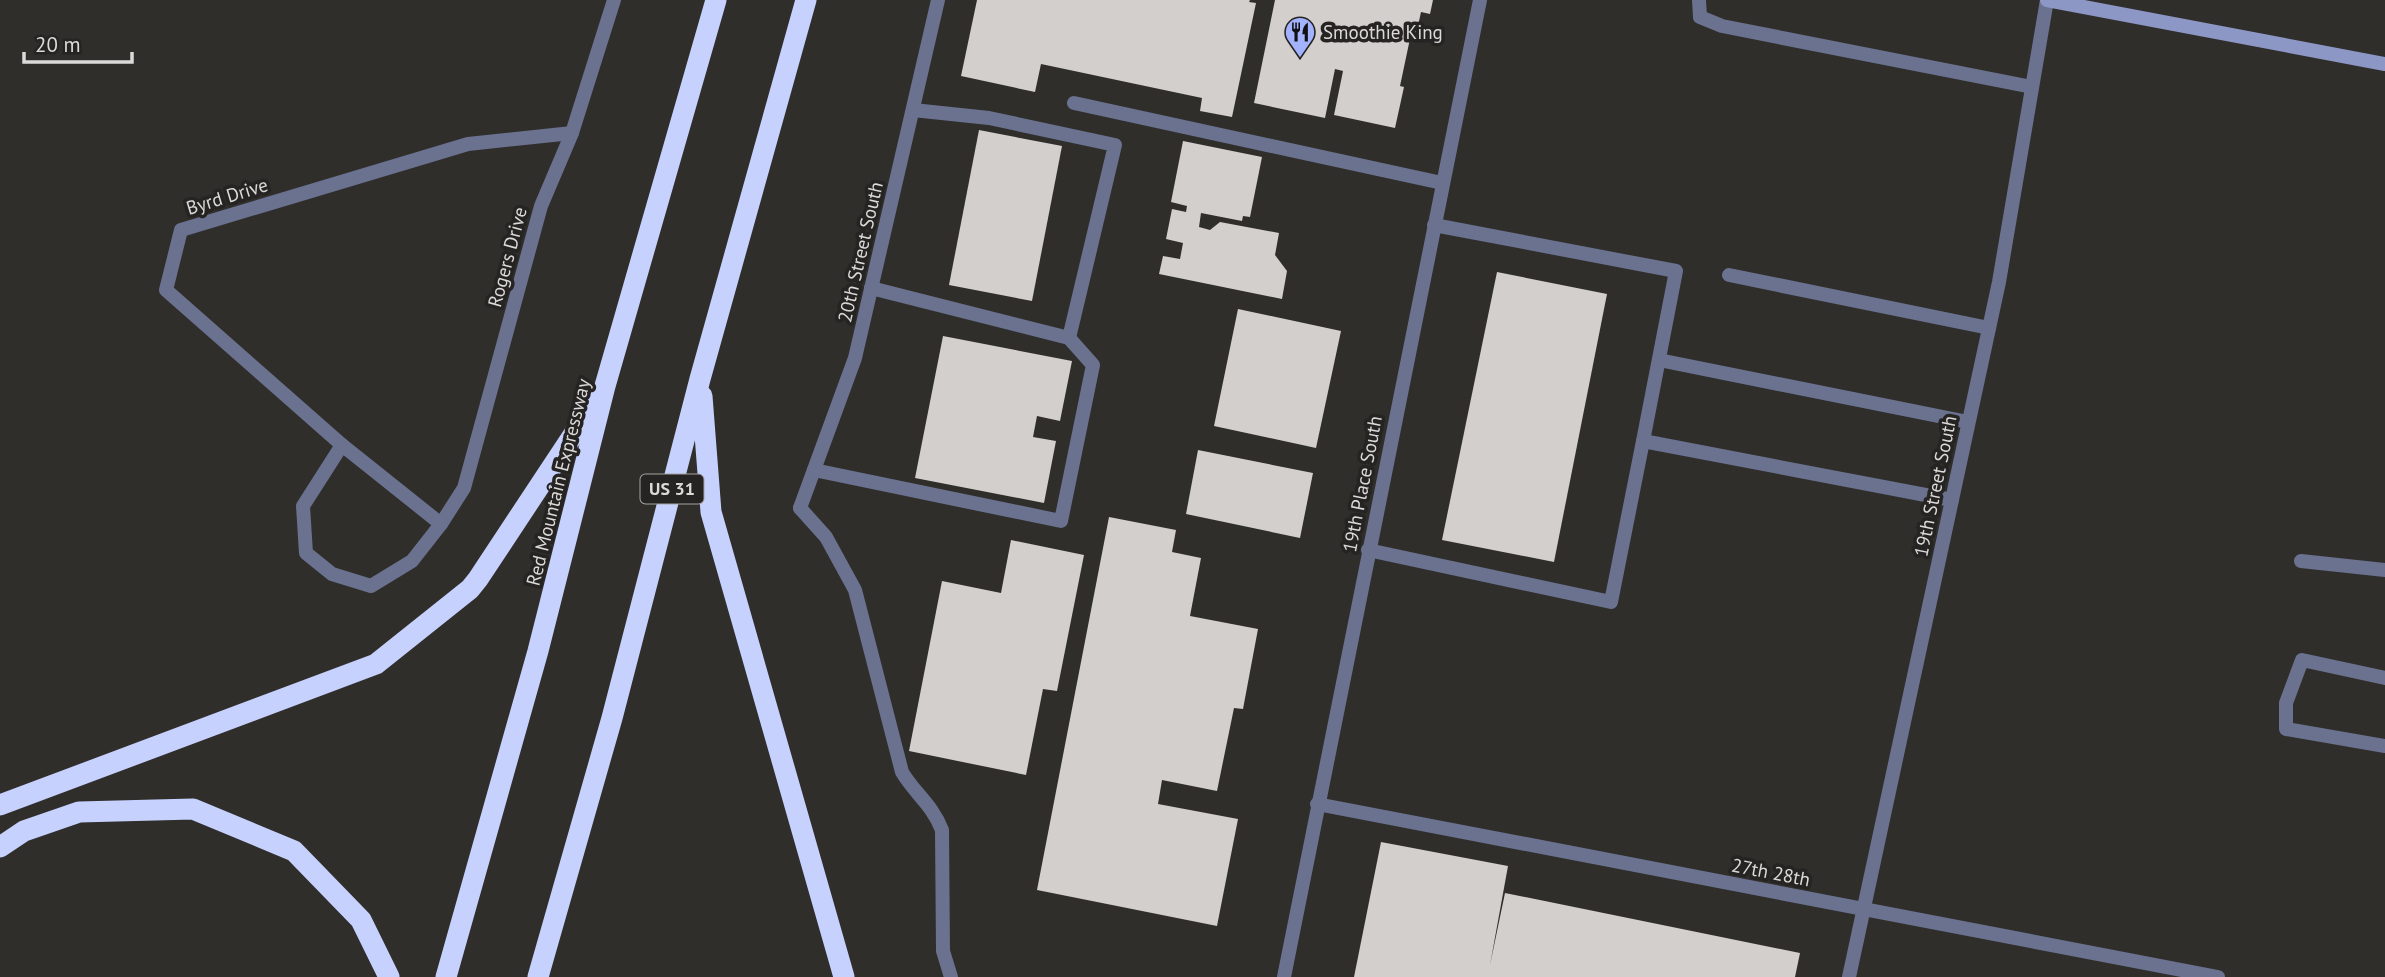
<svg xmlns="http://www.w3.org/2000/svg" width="2385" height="977" viewBox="0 0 2385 977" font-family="'PT Sans',sans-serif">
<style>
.building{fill:#d2cfcc}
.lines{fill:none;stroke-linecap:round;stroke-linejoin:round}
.lane{stroke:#6a728f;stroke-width:14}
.street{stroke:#6a728f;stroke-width:14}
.secondary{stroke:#8c97c6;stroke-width:14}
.highway{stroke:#c6d1fd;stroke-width:21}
.labels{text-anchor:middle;stroke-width:7;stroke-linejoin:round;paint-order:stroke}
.shield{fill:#262422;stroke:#a5a3a1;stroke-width:2}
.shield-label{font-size:18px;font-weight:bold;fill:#dbdad8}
.poi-label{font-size:19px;fill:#dbdad8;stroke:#262422;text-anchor:start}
.street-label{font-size:19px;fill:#dbdad8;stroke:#262422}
</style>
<rect width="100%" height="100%" fill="#2f2e2b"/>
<g class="building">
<polygon points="977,0 1250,0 1249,2 1256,3 1232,117 1200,111 1202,98 1041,64 1035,92 961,76"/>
<polygon points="1275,0 1433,0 1430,14 1421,12 1416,35 1411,34 1400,86 1404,87 1395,128 1334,115 1343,71 1335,69 1325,118 1254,103"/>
<polygon points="979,130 1062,146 1032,301 949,285"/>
<polygon points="1183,141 1262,157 1250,217 1243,216 1242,221 1201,213 1199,227 1210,230 1220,222 1279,233 1275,255 1287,271 1282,299 1159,274 1163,256 1180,259 1183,243 1166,239 1172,209 1186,212 1187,206 1171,202"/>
<polygon points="1497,272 1607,294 1554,562 1442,540"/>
<polygon points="1238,309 1341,331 1316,448 1214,426"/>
<polygon points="943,336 1072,361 1060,421 1037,416 1033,437 1056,441 1044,503 915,478"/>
<polygon points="1198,450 1313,473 1300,538 1186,514"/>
<polygon points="1109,517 1176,530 1172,552 1201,558 1190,616 1258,629 1243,709 1234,708 1217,791 1162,780 1158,804 1238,819 1217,926 1037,890"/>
<polygon points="1011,540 1084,555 1057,691 1043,689 1026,775 909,751 942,581 1001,593"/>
<polygon points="1381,842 1508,866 1490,965 1505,893 1800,953 1795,977 1354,977"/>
</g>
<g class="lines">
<g class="lane">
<polyline points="1699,0 1700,17 1722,26 2032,87"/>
<polyline points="1074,103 1442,183"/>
<polyline points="1434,225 1676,271 1643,441 1952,500"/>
<polyline points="1729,275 1989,328"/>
<polyline points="871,288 1069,338 1115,145 989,118 913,110"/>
<polyline points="1659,360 1968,422"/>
<polyline points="814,470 1061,521 1093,365 1069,338"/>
<path d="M800,508L826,537L855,590L902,772C915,794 932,804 942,830L943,951L951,977"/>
<polyline points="1368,550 1611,602 1643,441"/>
<polyline points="2301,561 2385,570"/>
<polyline points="2385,678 2302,660 2286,703 2286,729 2385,746"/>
<polyline points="1317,804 2218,977"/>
</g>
<g class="street">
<polyline points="342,445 303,506 306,553 332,574 371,586 412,561 441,524 464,488 541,206 572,133 614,0"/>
<polyline points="800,508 855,358 938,0"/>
<polyline points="441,524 342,445 166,290 181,230 468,144 572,133"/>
<polyline points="1284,977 1480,0"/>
<polyline points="1849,977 1999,282 2047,0"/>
</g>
<polyline class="secondary" points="2047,0 2385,64"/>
<g class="highway">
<polyline points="702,396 711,512 844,977"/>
<polyline points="0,805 376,664 470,589 478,579 597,399"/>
<polyline points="0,847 24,831 79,812 193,809 294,851 361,920 389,977"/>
<polyline points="446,977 538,651 605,386 716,0"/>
<polyline points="538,977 612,718 700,379 806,0"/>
</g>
</g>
<defs>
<g id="restaurant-pin" transform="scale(1.575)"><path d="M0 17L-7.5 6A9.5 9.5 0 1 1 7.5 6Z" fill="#a2b2fd" stroke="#262422"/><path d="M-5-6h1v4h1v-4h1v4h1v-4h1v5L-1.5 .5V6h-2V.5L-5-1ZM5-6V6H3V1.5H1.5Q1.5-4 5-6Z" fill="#111"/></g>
</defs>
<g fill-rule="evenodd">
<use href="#restaurant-pin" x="1300" y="32"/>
</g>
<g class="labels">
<rect class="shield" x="640.5" y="474.5" width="63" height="29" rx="5"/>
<g class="shield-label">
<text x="672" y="495">US 31</text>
</g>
<g class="poi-label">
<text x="1323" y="39">Smoothie King</text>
</g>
<g class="street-label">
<text transform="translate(227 196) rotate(-17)" y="7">Byrd Drive</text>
<text transform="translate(860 252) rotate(-77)" y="7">20th Street South</text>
<text transform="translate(507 257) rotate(-75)" y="7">Rogers Drive</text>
<text transform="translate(558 482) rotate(-76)" y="7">Red Mountain Expressway</text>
<text transform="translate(1362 484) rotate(-79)" y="7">19th Place South</text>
<text transform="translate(1935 486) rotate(-78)" y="7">19th Street South</text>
<text transform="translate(1771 872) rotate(11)" y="7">27th 28th</text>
</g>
</g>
<path d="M24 52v10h108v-10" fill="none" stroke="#dbdad8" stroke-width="3.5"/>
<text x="35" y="52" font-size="21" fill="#dbdad8" stroke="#262422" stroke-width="5" paint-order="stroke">20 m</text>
</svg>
